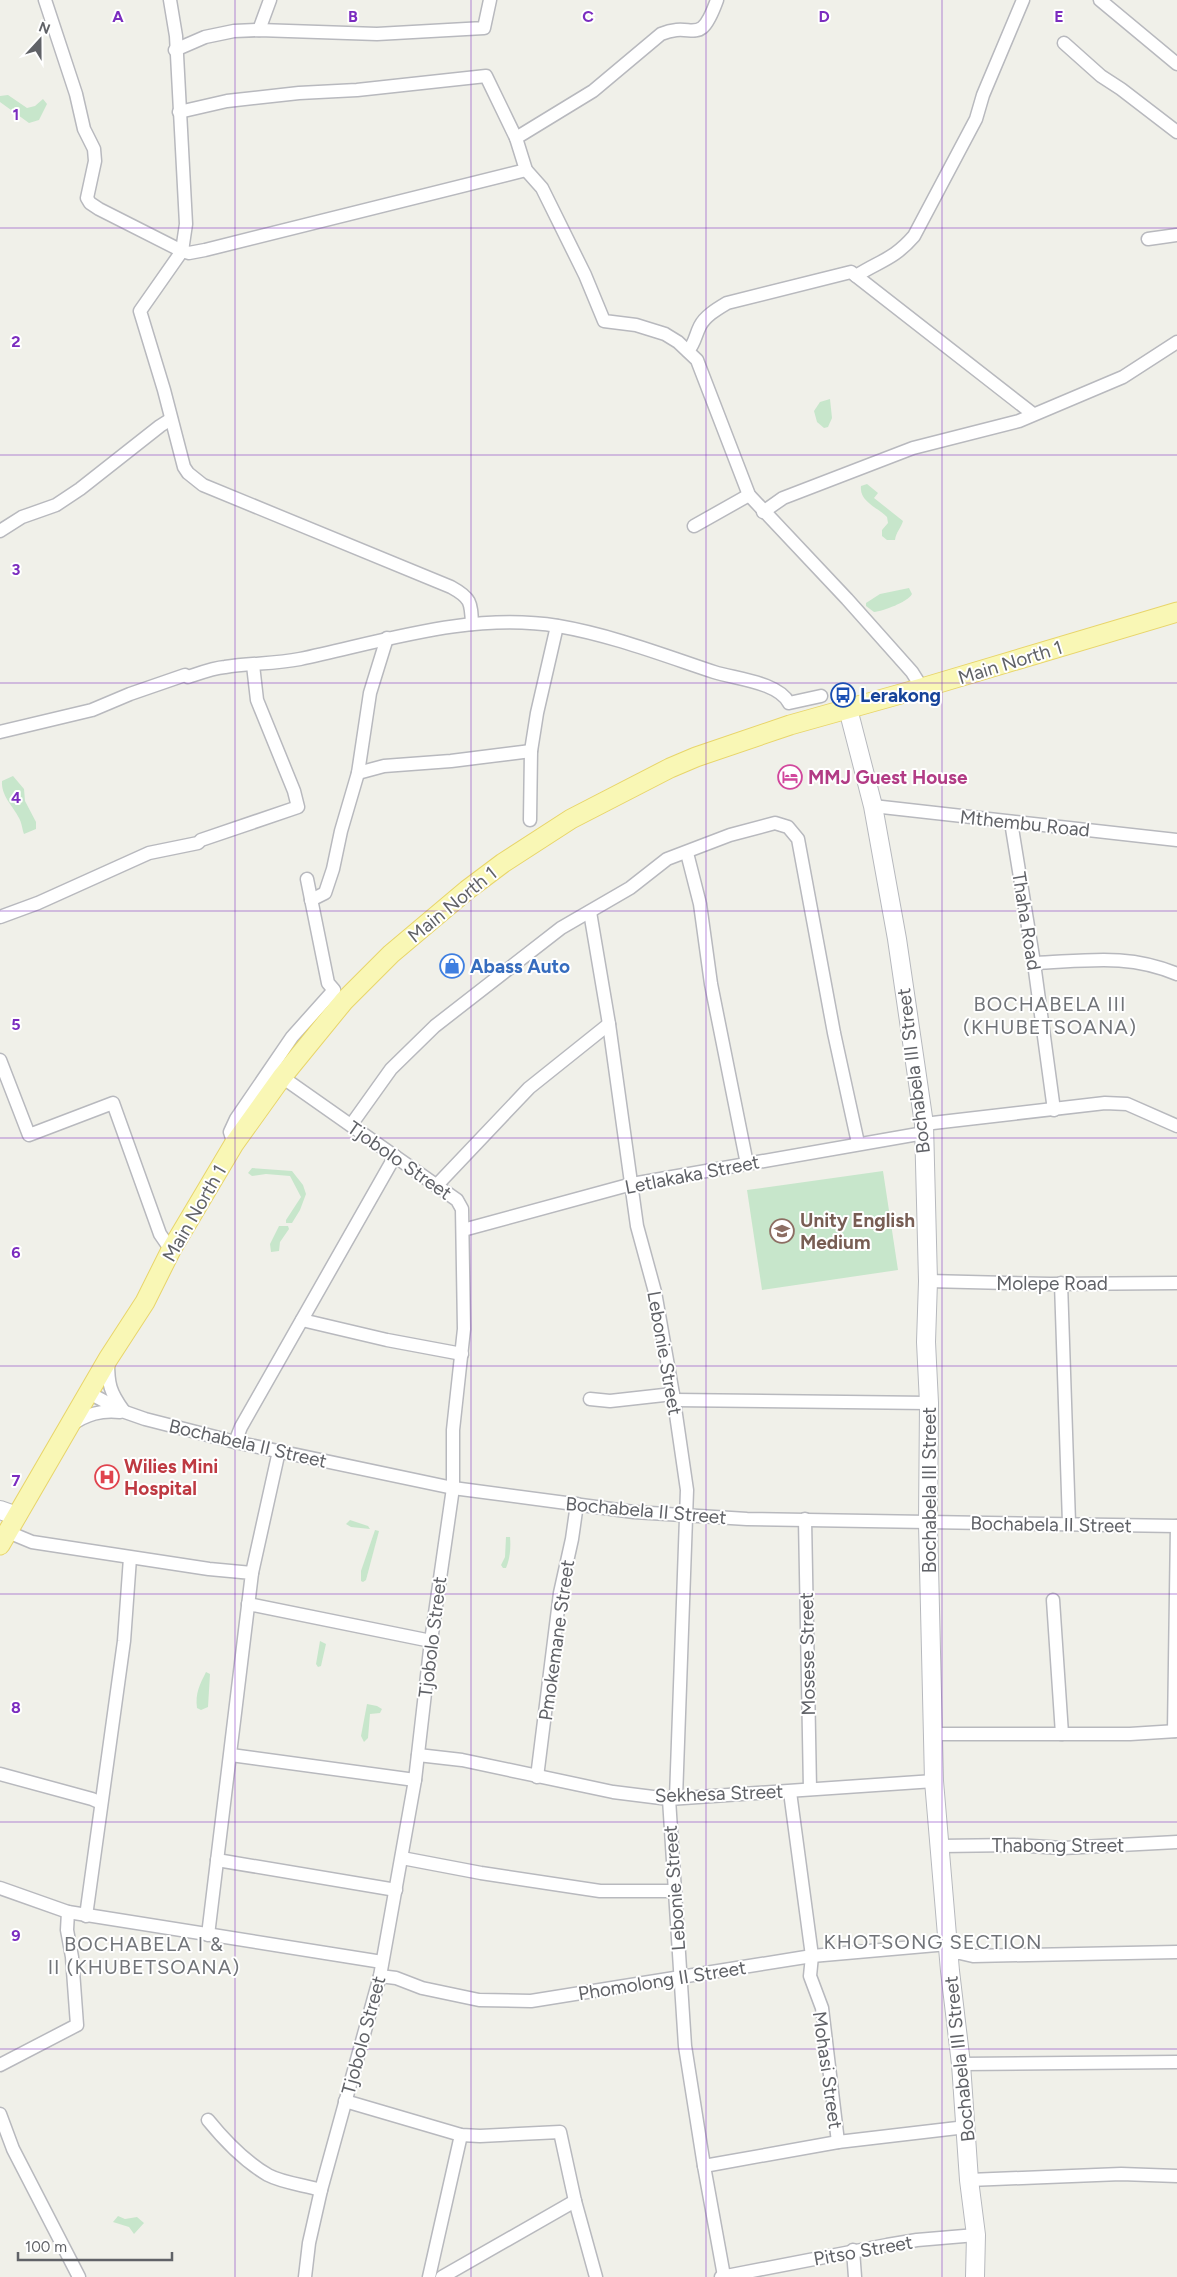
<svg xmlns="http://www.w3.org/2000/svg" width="1177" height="2277" viewBox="0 0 1177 2277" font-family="Figtree,sans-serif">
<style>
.green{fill:#c7e6cb}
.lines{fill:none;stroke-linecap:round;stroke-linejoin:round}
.street-casing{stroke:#b8b9be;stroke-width:15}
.secondary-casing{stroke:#b7b9be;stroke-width:20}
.primary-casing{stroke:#e8d56a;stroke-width:21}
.street{stroke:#fff;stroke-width:12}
.secondary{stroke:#fff;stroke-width:18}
.primary{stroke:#f9f7b5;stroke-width:19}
.grid{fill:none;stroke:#7b2cbf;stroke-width:1;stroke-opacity:0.55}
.labels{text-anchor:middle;stroke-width:4;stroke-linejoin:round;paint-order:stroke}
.street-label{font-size:19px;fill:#606267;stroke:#fff}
.transit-label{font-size:19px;font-weight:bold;fill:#164399;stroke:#fff;text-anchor:start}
.hotel-label{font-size:19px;font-weight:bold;fill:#b23c85;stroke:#fff;text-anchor:start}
.shop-label{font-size:19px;font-weight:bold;fill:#366cbe;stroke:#fff;text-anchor:start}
.education-label{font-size:19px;font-weight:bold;fill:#785e54;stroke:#fff;text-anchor:start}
.health-label{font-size:19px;font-weight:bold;fill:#be3a42;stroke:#fff;text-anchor:start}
.neighbourhood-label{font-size:20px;letter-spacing:1px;fill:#717479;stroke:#fff}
.grid-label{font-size:16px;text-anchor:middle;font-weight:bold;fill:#7b2cbf;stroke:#fff;stroke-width:4;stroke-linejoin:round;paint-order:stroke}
</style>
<rect width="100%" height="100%" fill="#f0f0e9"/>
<g class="green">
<polygon points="8,95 27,108 35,106 43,99 47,104 39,120 29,123 0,102 0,96"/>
<polygon points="830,399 832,418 828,427 824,428 817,422 814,411 820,402"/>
<path d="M867,484L878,493L874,498L903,521C901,528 896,532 895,540H887L882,536V530L888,523L887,517C879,508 859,502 861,486Z"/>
<path d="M909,588L912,594C908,602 883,611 874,612L866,606V603L880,594Z"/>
<path d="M13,776L24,789L25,801L36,822V829L24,834C22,829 22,823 19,818C13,806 1,796 2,781Z"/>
<polygon points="252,1168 292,1171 303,1185 306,1194 300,1210 292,1223 286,1223 286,1220 301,1197 290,1176 266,1174 252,1176 248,1173"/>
<polygon points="883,1171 898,1270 762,1290 747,1190"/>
<polygon points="279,1226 288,1226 289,1229 280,1242 279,1251 271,1252 270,1244"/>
<polygon points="350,1520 368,1526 370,1529 351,1527 346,1524"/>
<polygon points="375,1530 379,1531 366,1580 363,1582 361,1581 361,1571"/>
<path d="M506,1537H510C511,1547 510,1559 506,1568H503L501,1565L505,1557Z"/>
<polygon points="320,1641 326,1644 321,1666 318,1667 316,1664"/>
<path d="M206,1672L210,1674L208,1707L201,1710L197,1708C195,1693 200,1684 206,1672Z"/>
<polygon points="367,1704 377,1706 382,1709 380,1713 370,1714 368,1738 364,1742 361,1736"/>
<polygon points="118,2216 125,2219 137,2217 144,2223 134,2234 129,2227 113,2222"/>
</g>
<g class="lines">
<g class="street-casing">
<g id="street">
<polyline points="45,0 76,94 84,129 94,149 95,161 87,198 90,203 99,209 182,251 189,253 205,250 526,170"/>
<path d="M170,0L176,36L186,224L182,251L140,311L164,390L184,467L188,473L203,485L451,587C471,598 471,602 472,624"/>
<polyline points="1100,0 1177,64"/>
<polyline points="259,30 270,0"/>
<polyline points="1064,43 1101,76 1121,89 1177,132"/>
<polyline points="175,50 205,37 234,31 259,30 377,34 484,28 490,0"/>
<polyline points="179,112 227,101 299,93 357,90 486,76 516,138 526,170 542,188 585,275 604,321 636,325 665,334 678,342 697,360 749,495 847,599 912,672 922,688"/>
<path d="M516,138L593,91L661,34C694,20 699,50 717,0"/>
<polyline points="1148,239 1177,235"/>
<path d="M856,276C881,260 893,260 914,236L976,119L983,95L1023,0"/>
<path d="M688,351C695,343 695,336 700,326C705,316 717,309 727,303L851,272L1033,414"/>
<polyline points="763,512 783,498 913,448 1019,421 1123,377 1177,342"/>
<polyline points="694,526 749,495"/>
<polyline points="0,531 22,517 56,505 80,489 160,426 171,419"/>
<path d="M0,732L92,710L130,694L185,675L188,677C200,673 213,668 225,667C250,663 275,664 300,659C385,641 470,612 558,626C611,635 663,655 714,672C736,679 778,682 789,703L821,696"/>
<polyline points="358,773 384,766 451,761 531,751"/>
<polyline points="873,806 1177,840"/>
<polyline points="530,820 531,751 537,713 557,626"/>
<polyline points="1011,822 1034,963 1054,1110"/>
<polyline points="687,853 700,904 711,984 747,1164"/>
<polyline points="311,900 325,893 333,869 341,831 358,773 370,693 387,638"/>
<polyline points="590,912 609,1024 637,1226 655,1292 673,1394 687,1490 676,1798"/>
<polyline points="0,917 38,903 149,853 198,843 201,840 298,807 294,791 257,700 253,665"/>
<path d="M1034,963C1086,961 1128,953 1177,974"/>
<polyline points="0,1060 29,1135 113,1103 160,1234 171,1250"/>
<polyline points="282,1077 457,1200 462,1209 464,1329 453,1430 453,1488 431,1641 415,1780 380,1976 321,2190 309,2243 305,2277"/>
<polyline points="924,1124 1105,1103 1127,1104 1177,1126"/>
<polyline points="351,1125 391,1069 435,1026 561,928 630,888 667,859 730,835 775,823 788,827 798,839 834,1033 858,1143"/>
<polyline points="234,1144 230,1132 236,1119 292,1037 334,990 328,983 307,879"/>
<polyline points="437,1185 529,1088 609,1024"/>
<polyline points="463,1230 632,1184 924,1133"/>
<polyline points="928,1281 1050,1284 1177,1283"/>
<polyline points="1061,1283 1069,1523"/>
<polyline points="302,1320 387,1340 462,1354"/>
<path d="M108,1362C108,1384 110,1392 123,1410"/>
<polyline points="89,1393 125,1412 145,1419 235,1442 453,1488 634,1512 747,1519 1177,1526"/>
<polyline points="590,1399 610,1401 673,1394"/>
<polyline points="674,1400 929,1403"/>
<path d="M71,1425C87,1414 101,1410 120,1412"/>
<polyline points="235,1442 241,1427 395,1156"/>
<polyline points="805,1519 810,1789"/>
<polyline points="8,1532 32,1542 209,1569 252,1573 208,1935"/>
<polyline points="252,1573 279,1451"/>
<polyline points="1053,1600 1062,1734"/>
<polyline points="248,1604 431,1641"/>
<polyline points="1174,1731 1177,1526"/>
<polyline points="934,1734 1130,1734 1177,1731"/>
<polyline points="231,1755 415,1780"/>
<polyline points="418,1755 462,1760 613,1792 669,1799 934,1781"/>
<polyline points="0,1774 92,1799 101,1803"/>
<polyline points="537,1777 560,1593 572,1539 577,1504"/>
<polyline points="790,1792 812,1956 810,1976 822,2008 838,2142"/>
<polyline points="669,1799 685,2046 704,2166 724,2276"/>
<polyline points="940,1846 1014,1845 1063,1848 1177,1842"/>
<polyline points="402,1858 481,1873 600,1891 675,1891"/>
<polyline points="217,1860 396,1890"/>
<polyline points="0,1888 68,1912 382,1962"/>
<polyline points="86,1916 124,1641 130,1558"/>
<polyline points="949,1953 960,1953 973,1956 1177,1952"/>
<polyline points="380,1976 396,1978 422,1988 479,2000 531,2001 812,1956 948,1944"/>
<polyline points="961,2064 1177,2062"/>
<polyline points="0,2065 77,2025 72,1957 67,1930 68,1912"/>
<polyline points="345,2101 461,2135 480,2136 560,2132 575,2201 596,2277"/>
<polyline points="0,2114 13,2149 79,2277"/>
<path d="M208,2120C225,2141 244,2161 268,2175C283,2183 305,2185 321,2190"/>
<polyline points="704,2166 838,2142 966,2127"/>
<polyline points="969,2180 1121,2174 1177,2176"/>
<polyline points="853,2250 855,2277"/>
<polyline points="429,2277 461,2135"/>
<polyline points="442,2277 575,2201"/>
<polyline points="721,2277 887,2245 917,2240 976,2235"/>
</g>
</g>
<g class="secondary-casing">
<g id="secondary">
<polyline points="848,709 873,806 897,939 924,1124 928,1281 926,1342 929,1403 928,1523 934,1781 950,1971 961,2064 969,2180 976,2235 975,2277"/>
<polyline points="0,1510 17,1516"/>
</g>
</g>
<g class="primary-casing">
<polyline id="primary" points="0,1545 108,1359 145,1302 171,1250 234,1144 282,1077 344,1001 391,954 467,890 503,863 571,819 670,768 696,757 790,725 922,688 1177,612"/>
</g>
<use href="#street" class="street"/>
<use href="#secondary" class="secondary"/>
<use href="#primary" class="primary"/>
</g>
<path class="grid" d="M235,0V2277M471,0V2277M706,0V2277M942,0V2277M0,228H1177M0,455H1177M0,683H1177M0,911H1177M0,1138H1177M0,1366H1177M0,1594H1177M0,1822H1177M0,2049H1177"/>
<defs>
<g id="bus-ring" transform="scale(1.25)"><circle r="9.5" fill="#fff" stroke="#1a4fb4" stroke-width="1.5"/><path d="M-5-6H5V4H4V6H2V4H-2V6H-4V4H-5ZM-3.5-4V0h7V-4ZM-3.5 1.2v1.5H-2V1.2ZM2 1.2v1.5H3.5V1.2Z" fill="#1a4fb4"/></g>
<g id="hotel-ring" transform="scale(1.25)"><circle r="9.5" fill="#fff" stroke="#d1479c" stroke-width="1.5"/><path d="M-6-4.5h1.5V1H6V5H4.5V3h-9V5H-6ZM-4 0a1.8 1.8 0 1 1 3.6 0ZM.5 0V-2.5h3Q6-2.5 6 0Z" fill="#d1479c"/></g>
<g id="shop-ring" transform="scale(1.25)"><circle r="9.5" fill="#fff" stroke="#3f7fe0" stroke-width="1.5"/><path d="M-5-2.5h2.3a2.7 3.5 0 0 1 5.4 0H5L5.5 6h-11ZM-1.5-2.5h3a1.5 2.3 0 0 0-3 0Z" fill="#3f7fe0"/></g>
<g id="school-ring" transform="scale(1.25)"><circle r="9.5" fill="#fff" stroke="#8d6e63" stroke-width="1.5"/><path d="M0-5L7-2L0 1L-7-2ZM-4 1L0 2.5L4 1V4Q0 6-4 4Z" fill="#8d6e63"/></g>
<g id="hospital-ring" transform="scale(1.25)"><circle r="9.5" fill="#fff" stroke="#e0444e" stroke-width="1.5"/><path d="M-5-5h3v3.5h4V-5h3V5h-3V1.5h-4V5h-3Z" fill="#e0444e"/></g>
</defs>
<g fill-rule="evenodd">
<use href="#bus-ring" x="843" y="695"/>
<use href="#hotel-ring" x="790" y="777"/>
<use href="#shop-ring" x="452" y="966"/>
<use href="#school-ring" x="782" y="1231"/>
<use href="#hospital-ring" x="107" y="1477"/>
</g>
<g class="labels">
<g class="street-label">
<text transform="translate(1010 662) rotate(-17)" y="7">Main North 1</text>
<text transform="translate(1025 823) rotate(6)" y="7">Mthembu Road</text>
<text transform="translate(452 904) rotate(-39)" y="7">Main North 1</text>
<text transform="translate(1027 921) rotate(81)" y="7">Thaha Road</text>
<text transform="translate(913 1071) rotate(-97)" y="7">Bochabela III Street</text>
<text transform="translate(400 1160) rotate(35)" y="7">Tjobolo Street</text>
<text transform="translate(692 1174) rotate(-11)" y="7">Letlakaka Street</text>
<text transform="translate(194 1213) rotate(-60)" y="7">Main North 1</text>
<text x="1052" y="1290">Molepe Road</text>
<text transform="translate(665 1353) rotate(80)" y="7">Lebonie Street</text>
<text transform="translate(248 1443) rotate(13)" y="7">Bochabela II Street</text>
<text transform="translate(929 1490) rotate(-90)" y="7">Bochabela III Street</text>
<text transform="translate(646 1510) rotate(5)" y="7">Bochabela II Street</text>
<text transform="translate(1051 1524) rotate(1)" y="7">Bochabela II Street</text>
<text transform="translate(432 1637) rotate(-83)" y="7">Tjobolo Street</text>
<text transform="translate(556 1640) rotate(-82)" y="7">Pmokemane Street</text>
<text transform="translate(807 1654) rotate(-91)" y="7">Mosese Street</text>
<text transform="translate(719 1793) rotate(-2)" y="7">Sekhesa Street</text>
<text x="1058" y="1852">Thabong Street</text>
<text transform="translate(674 1888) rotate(-94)" y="7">Lebonie Street</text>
<text transform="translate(662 1980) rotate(-9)" y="7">Phomolong II Street</text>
<text transform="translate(363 2035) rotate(-75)" y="7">Tjobolo Street</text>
<text transform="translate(959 2059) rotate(-96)" y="7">Bochabela III Street</text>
<text transform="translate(828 2070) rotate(82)" y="7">Mohasi Street</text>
<text transform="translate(863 2250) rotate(-10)" y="7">Pitso Street</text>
</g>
<g class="transit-label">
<text x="860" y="702">Lerakong</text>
</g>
<g class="hotel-label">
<text x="808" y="784">MMJ Guest House</text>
</g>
<g class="shop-label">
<text x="470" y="973">Abass Auto</text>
</g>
<g class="education-label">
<text x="800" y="1227">Unity English<tspan x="800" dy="22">Medium</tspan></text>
</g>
<g class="health-label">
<text x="124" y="1473">Wilies Mini<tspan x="124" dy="22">Hospital</tspan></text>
</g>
<g class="neighbourhood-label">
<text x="1050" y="1011">BOCHABELA III<tspan x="1050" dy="23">(KHUBETSOANA)</tspan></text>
<text x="933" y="1949">KHOTSONG SECTION</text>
<text x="144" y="1951">BOCHABELA I &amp;<tspan x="144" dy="23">II (KHUBETSOANA)</tspan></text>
</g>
</g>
<g class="grid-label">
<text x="118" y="22">A</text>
<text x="353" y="22">B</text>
<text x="588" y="22">C</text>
<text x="824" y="22">D</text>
<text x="1059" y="22">E</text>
<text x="16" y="120">1</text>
<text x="16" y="347">2</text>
<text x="16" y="575">3</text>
<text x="16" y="803">4</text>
<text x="16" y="1030">5</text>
<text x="16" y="1258">6</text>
<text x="16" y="1486">7</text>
<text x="16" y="1713">8</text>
<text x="16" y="1941">9</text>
</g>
<g transform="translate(40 40) rotate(21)" stroke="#ffffff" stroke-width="4" paint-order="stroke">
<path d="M0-4L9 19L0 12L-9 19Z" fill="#606267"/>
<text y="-8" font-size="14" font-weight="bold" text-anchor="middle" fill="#606267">N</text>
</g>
<path d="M18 2252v8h154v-8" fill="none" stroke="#606267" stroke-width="2.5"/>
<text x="25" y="2252" font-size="15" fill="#606267" stroke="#ffffff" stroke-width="4" paint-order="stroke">100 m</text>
</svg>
